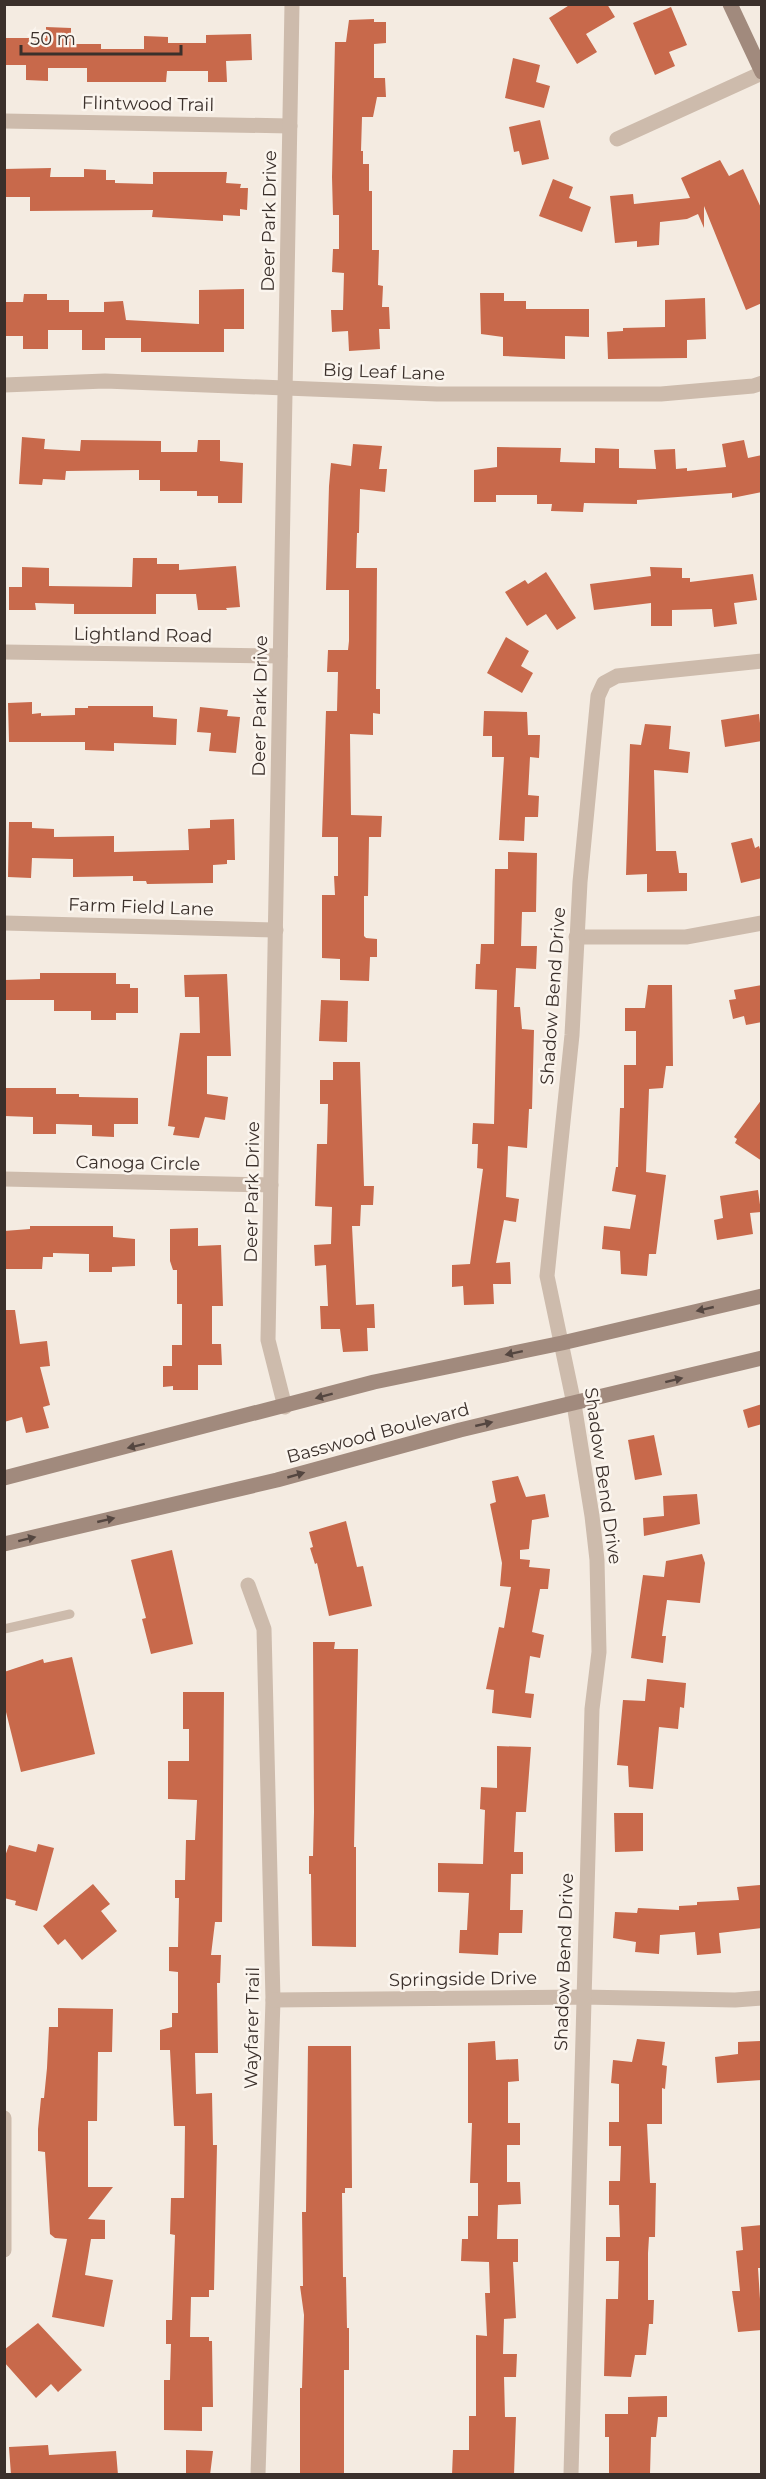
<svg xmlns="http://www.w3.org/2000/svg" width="766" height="2479" viewBox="0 0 766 2479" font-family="Montserrat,sans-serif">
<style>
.building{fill:#c8694b}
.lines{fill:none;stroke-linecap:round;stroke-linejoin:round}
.lane{stroke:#cdbbac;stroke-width:9}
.street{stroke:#cdbbac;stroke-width:15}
.secondary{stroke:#a18a7d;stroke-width:15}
.oneway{fill:#544640}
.labels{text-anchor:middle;stroke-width:5;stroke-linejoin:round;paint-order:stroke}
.street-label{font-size:18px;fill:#3b302b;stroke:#fbf5ee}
</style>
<rect width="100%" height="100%" fill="#f4ebe1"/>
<g class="building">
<polygon points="571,4 607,4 615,17 586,34 597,52 577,64 549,18"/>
<polygon points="671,7 687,45 669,52 675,66 655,75 633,23"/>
<polygon points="374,19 374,22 386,22 386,43 374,44 374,78 385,78 386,97 377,97 373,117 362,117 361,151 363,151 363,164 369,164 369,191 372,191 372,250 379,250 378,285 383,286 382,307 389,307 390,329 379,329 380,349 349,351 348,331 332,332 331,310 343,310 344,273 332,272 333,249 339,249 339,215 333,215 332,177 335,42 346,42 349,20"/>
<polygon points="46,27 71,28 71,44 101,44 101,49 144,49 144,36 168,37 168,43 206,43 206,35 251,34 252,60 226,61 227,82 208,82 208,71 167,71 166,82 87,82 87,68 48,68 48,81 26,80 26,65 4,65 4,38 46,38"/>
<polygon points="513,58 540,65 536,82 550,86 544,108 505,98"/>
<polygon points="540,120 549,159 522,165 519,151 514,152 509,127"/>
<polygon points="720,160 729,176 743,169 762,210 762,303 746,310 704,206 704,228 698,214 687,219 660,222 659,245 637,247 637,241 615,243 610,196 633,194 634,204 690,198 681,178"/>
<polygon points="51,168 50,177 84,177 84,169 106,170 106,180 115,180 115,183 153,184 153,172 227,172 226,183 241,184 240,188 248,188 247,210 240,209 240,216 223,215 223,221 152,217 153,210 30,211 30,197 4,197 4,169"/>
<polygon points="553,179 573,187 569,198 591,207 582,232 539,216"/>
<polygon points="244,289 244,329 224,329 224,352 141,352 141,338 105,338 105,350 82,350 82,330 48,330 48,349 23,349 23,336 4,336 4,302 23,302 24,294 47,294 47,300 69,300 69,312 104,312 104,302 123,301 126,320 199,324 199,290"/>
<polygon points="480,293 504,293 504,301 526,301 526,309 589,309 589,337 565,336 565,359 503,356 503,337 481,334"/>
<polygon points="705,298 706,339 687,340 687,358 608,359 607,332 623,331 623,328 665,327 665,300"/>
<polygon points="22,437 45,439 44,449 80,451 81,440 161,441 161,452 197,452 198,440 220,440 220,461 243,463 242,503 218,503 218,496 197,496 197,491 160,491 160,480 139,480 139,470 66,471 65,480 43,479 42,485 19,484"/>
<polygon points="744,440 748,458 762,455 762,492 732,498 732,493 637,500 637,504 584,503 583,512 551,511 552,504 537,504 537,495 496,495 496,502 474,502 474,470 497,467 497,447 561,448 560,462 595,463 595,448 619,449 619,468 656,469 654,450 675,449 676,469 687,468 687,471 726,467 722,444"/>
<polygon points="353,444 382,446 379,469 387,469 385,492 360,489 359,533 357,533 356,568 377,568 376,689 380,689 380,714 373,713 373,735 350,734 351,815 382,816 381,837 369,837 368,896 364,896 364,936 366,938 377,939 377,957 370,957 369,981 340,980 340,959 322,958 322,895 335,895 334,876 338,876 338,837 322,837 326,711 337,711 338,672 327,672 328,650 348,650 349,641 349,590 326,590 329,486 331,463 351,466"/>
<polygon points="133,558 157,558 157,564 179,564 179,570 236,566 240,607 226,608 227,610 198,610 196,594 156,594 156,614 74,614 74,604 35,603 36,610 9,610 9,587 22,587 22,567 49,568 49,586 132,587"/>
<polygon points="650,567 682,568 682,578 690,578 690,582 753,574 757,600 734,603 737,624 714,627 712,609 672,610 672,626 651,626 651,603 594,610 590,584 651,576"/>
<polygon points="546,572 576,618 557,630 546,614 527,626 505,592 525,580 528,584"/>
<polygon points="506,637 529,651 521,666 533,673 522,693 487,673"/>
<polygon points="32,702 32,714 41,713 41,716 75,715 75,708 88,708 88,706 153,706 153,717 177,719 176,745 114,743 114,751 85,750 85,742 9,742 8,703"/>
<polygon points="200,707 228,710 227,716 240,717 236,753 209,751 211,733 197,732"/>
<polygon points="484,711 527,712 528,735 540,735 539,758 530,757 528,795 539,796 538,817 525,817 524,841 499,840 504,757 492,757 492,736 483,736"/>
<polygon points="759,714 762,741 725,747 721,720"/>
<polygon points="645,724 671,726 669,749 690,752 688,773 654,770 656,851 676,851 679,873 687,873 687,891 647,892 647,874 626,875 630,744 641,745"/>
<polygon points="234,819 235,860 227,860 227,864 213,865 213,883 147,884 146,881 133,881 133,876 73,877 73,859 32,858 31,878 8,877 9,822 32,822 32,828 54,829 54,837 114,836 114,852 189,850 188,829 210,828 210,820"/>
<polygon points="752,838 755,848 759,846 762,856 762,878 741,883 731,843"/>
<polygon points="508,852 537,853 536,912 522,912 521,946 537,946 536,969 516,968 514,1007 520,1007 522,1029 534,1030 532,1109 529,1109 527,1148 508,1146 506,1197 519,1199 516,1222 504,1220 496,1263 510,1262 511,1284 493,1284 494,1304 464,1305 463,1286 452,1287 452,1265 470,1264 483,1169 477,1168 478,1144 472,1144 473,1123 494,1124 497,990 475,989 476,964 480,964 481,944 494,944 495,869 508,869"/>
<polygon points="40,973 116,973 116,984 130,984 130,988 138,988 138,1013 116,1013 116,1020 91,1020 91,1011 54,1011 54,1000 4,1000 4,980 40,979"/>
<polygon points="227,974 231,1056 207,1056 207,1094 228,1097 225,1120 205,1117 199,1138 173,1135 175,1127 168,1126 180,1033 200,1033 199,997 185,997 184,975"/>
<polygon points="648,985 672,985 673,1066 666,1066 663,1088 649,1089 646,1172 666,1175 656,1254 649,1254 647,1276 621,1274 620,1251 602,1249 604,1226 630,1229 636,1195 612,1191 616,1167 618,1167 620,1108 624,1108 624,1065 636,1065 636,1031 625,1031 625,1008 645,1008"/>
<polygon points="762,985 762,1022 746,1025 744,1016 733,1019 729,1000 736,999 734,990"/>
<polygon points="321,1000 348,1001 347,1042 319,1041"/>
<polygon points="333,1062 360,1062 364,1186 374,1186 373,1205 361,1205 360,1226 352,1226 356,1305 374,1304 375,1328 367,1328 368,1351 343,1352 340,1329 321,1329 320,1306 328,1306 326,1265 315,1266 314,1245 331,1244 332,1207 315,1206 317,1144 327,1144 328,1104 320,1104 320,1080 333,1080"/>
<polygon points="4,1088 56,1088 56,1094 79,1094 79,1097 138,1098 138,1124 114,1124 114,1137 92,1136 92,1125 56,1124 56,1134 33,1134 33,1117 4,1116"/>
<polygon points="762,1099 762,1161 735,1143 737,1139 734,1137"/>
<polygon points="758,1190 761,1212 750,1213 753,1234 717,1240 714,1220 723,1218 720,1196"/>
<polygon points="30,1226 113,1226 113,1237 135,1239 135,1266 112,1267 112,1272 89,1272 89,1254 53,1253 53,1257 43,1257 42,1269 4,1269 4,1231 30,1229"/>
<polygon points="198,1228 198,1246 221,1245 223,1306 212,1306 212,1344 221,1344 222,1365 198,1365 198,1390 173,1390 173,1386 163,1387 163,1366 172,1366 172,1345 182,1345 182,1304 177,1304 177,1270 173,1270 170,1261 170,1229"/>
<polygon points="4,1310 15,1310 20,1344 47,1341 50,1366 40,1367 50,1405 43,1407 49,1428 26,1433 22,1417 4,1422"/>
<polygon points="762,1404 762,1424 748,1428 743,1410"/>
<polygon points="654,1435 662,1475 635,1480 628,1440"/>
<polygon points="518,1476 526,1497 545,1494 549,1517 532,1520 529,1549 520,1550 520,1559 530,1560 529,1567 550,1569 548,1589 540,1589 532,1632 544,1635 540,1658 530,1656 525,1693 534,1694 531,1718 492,1713 494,1690 486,1689 499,1627 504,1628 511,1587 500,1586 502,1563 490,1504 496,1502 492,1481"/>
<polygon points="697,1494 700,1524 644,1536 643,1518 664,1516 663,1496"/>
<polygon points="346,1521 357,1567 363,1566 372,1606 329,1616 317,1563 315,1564 310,1548 313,1547 309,1532"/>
<polygon points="172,1550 193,1644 151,1654 142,1619 146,1618 131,1560"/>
<polygon points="702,1554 705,1563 700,1603 667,1600 662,1636 666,1636 663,1663 631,1658 643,1575 664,1577 666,1561"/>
<polygon points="313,1642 335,1642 334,1649 358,1649 354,1847 356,1847 356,1947 312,1946 311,1874 309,1874 309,1856 313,1856 314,1812"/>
<polygon points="72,1657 95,1754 21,1772 4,1704 4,1672 43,1659 44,1663"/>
<polygon points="647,1679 686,1683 684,1708 680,1707 678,1729 659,1727 653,1789 629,1787 628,1766 617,1765 623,1700 645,1701"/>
<polygon points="183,1692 224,1692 222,1922 215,1922 211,1955 221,1955 220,1983 217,1983 218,2053 195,2053 196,2094 212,2093 213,2145 217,2145 214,2290 209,2290 209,2297 191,2297 190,2337 209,2337 209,2341 212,2341 213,2407 202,2407 202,2431 164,2430 164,2380 170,2380 171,2344 166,2344 166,2320 172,2320 175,2235 170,2234 171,2198 184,2198 185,2126 174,2126 170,2050 160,2050 160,2030 172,2027 172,2013 178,2013 178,1972 169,1971 169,1947 178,1947 179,1898 175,1898 175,1880 185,1880 186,1840 195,1840 197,1800 168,1799 168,1761 189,1761 189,1729 183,1729"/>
<polygon points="497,1746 531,1747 526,1812 516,1812 514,1852 523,1852 523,1874 511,1874 510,1910 523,1910 522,1933 499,1933 498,1955 459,1953 460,1930 467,1930 469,1893 438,1892 438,1863 483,1864 485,1810 480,1809 481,1787 497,1788"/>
<polygon points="614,1813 643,1813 643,1851 615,1852"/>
<polygon points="38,1844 54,1848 37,1911 15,1905 16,1901 4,1898 4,1859 9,1845 36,1852"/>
<polygon points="93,1884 110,1904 101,1911 117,1931 82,1960 65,1939 58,1945 43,1926"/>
<polygon points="760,1885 762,1928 719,1933 721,1953 697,1955 695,1932 660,1935 659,1954 635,1952 636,1942 613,1938 615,1912 637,1913 638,1908 679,1910 679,1906 697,1905 697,1902 739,1900 737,1887"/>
<polygon points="58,2008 113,2009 112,2052 98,2052 97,2121 88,2121 88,2187 113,2187 88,2219 105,2220 105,2239 91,2239 85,2275 113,2280 104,2327 52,2317 67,2239 55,2238 50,2234 45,2152 38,2151 38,2129 41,2098 44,2098 47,2068 49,2027 58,2027"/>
<polygon points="637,2039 665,2042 662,2065 667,2066 665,2089 662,2088 662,2124 647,2124 650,2183 656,2183 655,2237 649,2237 648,2253 648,2300 654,2300 653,2324 649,2324 646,2355 635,2355 631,2377 604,2376 606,2299 618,2299 619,2261 606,2261 606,2237 620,2237 619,2205 609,2205 609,2181 620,2181 621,2146 609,2146 609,2122 619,2122 619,2084 611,2083 613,2060 632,2062"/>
<polygon points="495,2041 496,2060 518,2059 519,2081 508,2082 508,2123 520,2123 520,2145 507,2145 507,2182 520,2182 521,2204 498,2205 497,2239 518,2239 518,2262 513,2262 516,2318 504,2319 503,2354 517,2354 516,2377 504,2377 505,2417 516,2417 514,2475 452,2475 453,2450 469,2450 469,2416 476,2416 476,2335 487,2336 485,2293 490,2293 489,2262 461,2261 462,2239 468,2239 468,2216 478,2216 478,2183 470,2183 472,2123 468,2123 468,2043"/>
<polygon points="760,2041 762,2080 717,2083 715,2057 738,2054 738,2042"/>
<polygon points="308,2046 351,2046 352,2188 345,2188 345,2193 342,2193 343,2277 346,2277 347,2328 349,2328 349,2370 344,2370 344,2475 300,2475 300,2388 302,2388 304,2315 300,2286 303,2286 302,2212 306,2212"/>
<polygon points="762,2225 762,2268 758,2268 762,2330 738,2332 732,2291 740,2291 736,2251 743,2250 741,2227"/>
<polygon points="38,2323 82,2370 58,2392 51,2384 36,2398 4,2362 4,2350"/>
<polygon points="667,2396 667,2417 658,2417 656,2437 651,2437 650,2474 609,2475 609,2437 605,2437 605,2414 628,2414 628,2397"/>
<polygon points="48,2445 49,2455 116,2451 118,2475 11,2475 9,2447"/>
<polygon points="186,2450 213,2451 210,2475 186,2475"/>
</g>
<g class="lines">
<polyline class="lane" points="4,1629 70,1614"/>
<g class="street">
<polyline points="4,121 290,126"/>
<polyline points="617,139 762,73"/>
<polyline points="4,385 105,381 437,394 661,394 753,386 762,383"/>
<polyline points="4,652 280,656"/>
<polyline points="4,923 276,930"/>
<polyline points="576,937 686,937 762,923"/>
<polyline points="4,1179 271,1185"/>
<polyline points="285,1407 268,1340 292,4"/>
<polyline points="248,1585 264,1629 273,2000 258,2474"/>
<polyline points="273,2000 582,1997 735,2000 762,1998"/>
<polyline points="4,2118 4,2250"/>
<polyline points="571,2474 592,1709 599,1652 597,1560 592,1516 574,1404 547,1276 572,1035 580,882 598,696 604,683 617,676 762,661"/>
</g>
<g class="secondary">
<polyline points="730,4 762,72"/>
<polyline points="4,1478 374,1382 562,1343 762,1296"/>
<polyline points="4,1544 277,1480 460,1430 762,1358"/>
</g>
</g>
<defs><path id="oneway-solid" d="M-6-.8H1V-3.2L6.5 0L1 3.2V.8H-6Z" transform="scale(1.5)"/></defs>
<g class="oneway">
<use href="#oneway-solid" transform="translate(705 1309) rotate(167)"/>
<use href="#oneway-solid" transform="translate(514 1353) rotate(168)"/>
<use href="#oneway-solid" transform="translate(674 1380) rotate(-14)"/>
<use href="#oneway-solid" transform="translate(324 1396) rotate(165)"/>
<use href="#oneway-solid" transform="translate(484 1424) rotate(-13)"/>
<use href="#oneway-solid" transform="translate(136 1446) rotate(166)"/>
<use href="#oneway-solid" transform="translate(296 1475) rotate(-16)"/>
<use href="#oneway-solid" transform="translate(106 1520) rotate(-13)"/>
<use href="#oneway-solid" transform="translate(27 1539) rotate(-14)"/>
</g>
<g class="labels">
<g class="street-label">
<text transform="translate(148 104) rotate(1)" y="6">Flintwood Trail</text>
<text transform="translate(269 221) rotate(-89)" y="6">Deer Park Drive</text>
<text transform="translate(384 372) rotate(2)" y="6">Big Leaf Lane</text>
<text transform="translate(143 635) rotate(1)" y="6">Lightland Road</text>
<text transform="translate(260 706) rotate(-89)" y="6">Deer Park Drive</text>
<text transform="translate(141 907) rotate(2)" y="6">Farm Field Lane</text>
<text transform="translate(553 996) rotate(-86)" y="6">Shadow Bend Drive</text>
<text transform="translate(138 1163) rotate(1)" y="6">Canoga Circle</text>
<text transform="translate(252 1192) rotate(-89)" y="6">Deer Park Drive</text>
<text transform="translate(378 1433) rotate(-15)" y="6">Basswood Boulevard</text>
<text transform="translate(603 1476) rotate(82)" y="6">Shadow Bend Drive</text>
<text transform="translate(564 1962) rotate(-88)" y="6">Shadow Bend Drive</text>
<text transform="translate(463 1979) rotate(-1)" y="6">Springside Drive</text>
<text transform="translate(252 2028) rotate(-89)" y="6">Wayfarer Trail</text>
</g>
</g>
<rect width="766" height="2479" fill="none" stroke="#3b302b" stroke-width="12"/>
<path d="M21 45v9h160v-9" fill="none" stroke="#3b302b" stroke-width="3"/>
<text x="30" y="45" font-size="18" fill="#3b302b" stroke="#fbf5ee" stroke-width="4.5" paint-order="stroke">50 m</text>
</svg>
